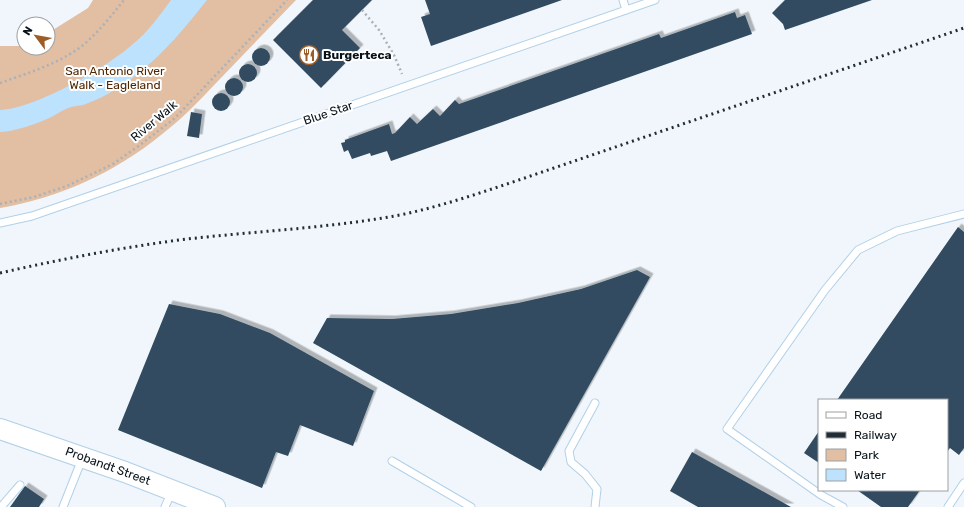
<svg xmlns="http://www.w3.org/2000/svg" width="964" height="507" viewBox="0 0 964 507" font-family="Rubik,sans-serif">
<style>
.green{fill:#e2bea3}
.water{fill:#bde2fe}
.building{fill:#304c60;filter:url(#shadow)}
.lines{fill:none;stroke-linecap:round;stroke-linejoin:round}
.service-casing{stroke:#b1d0e8;stroke-width:9}
.secondary-casing{stroke:#b1d0e8;stroke-width:22}
.path{stroke:#aab1b7;stroke-width:2.5;stroke-dasharray:2 3;stroke-linecap:butt}
.service{stroke:#fff;stroke-width:7}
.secondary{stroke:#fff;stroke-width:20}
.rail{stroke:#222c34;stroke-width:3;stroke-dasharray:2 4;stroke-linecap:butt}
.labels{text-anchor:middle;stroke-width:4;stroke-linejoin:round;paint-order:stroke}
.poi-label{font-size:12px;font-weight:bold;fill:#07121a;stroke:#fff;text-anchor:start}
.park-label{font-size:12px;fill:#4f2600;stroke:#fff}
.street-label{font-size:12px;fill:#07121a;stroke:#fff}
</style>
<defs>
<filter id="shadow"><feDropShadow dx="3.5" dy="-3.5" stdDeviation="0" flood-color="#0004"/></filter>
</defs>
<rect width="100%" height="100%" fill="#f0f6fb"/>
<path class="green" d="M93,0H296C270,27 244,54 218,81C200,100 182,119 161,135C114,173 59,198 0,208V46H19L24,44V48H48V33L88,8Z"/>
<path class="water" d="M171,0H207C177,38 145,76 100,98C95,100 89,103 83,105C78,106 73,106 68,108C61,111 54,116 47,119C33,125 15,131 0,132V110C35,109 107,67 133,44C148,32 160,15 171,0Z"/>
<g class="building">
<polygon points="313,0 372,0 342,30 360,48 321,88 273,40"/>
<polygon points="425,0 562,0 431,46 421,17 430,14"/>
<polygon points="785,0 872,0 785,30 783,24 772,13"/>
<polygon points="735,12 737,18 745,15 752,34 391,161 387,151 371,156 370,153 352,159 348,150 344,152 341,143 345,142 345,140 389,124 392,134 395,133 410,117 417,124 433,109 440,116 455,100 459,104 659,34 661,38"/>
<circle cx="261" cy="57" r="9"/>
<circle cx="248" cy="73" r="9"/>
<circle cx="234" cy="87" r="9"/>
<circle cx="221" cy="102" r="9"/>
<polygon points="191,112 202,114 199,138 187,136"/>
<polygon points="958,227 964,232 964,448 959,455 950,448 947,452 947,400 837,400"/>
<polygon points="637,270 650,277 541,471 313,343 327,318 392,319 451,314 518,303 581,289"/>
<polygon points="169,304 220,314 270,333 374,391 353,446 300,425 288,456 276,452 262,488 118,430"/>
<polygon points="819,431 819,463 804,453"/>
<polygon points="692,452 791,507 698,507 670,491"/>
<polygon points="25,486 44,499 39,507 10,507"/>
<polygon points="857,490 920,490 908,507 881,507"/>
</g>
<g class="lines">
<g class="service-casing">
<g id="service">
<polyline points="623,0 626,10"/>
<polyline points="0,223 32,216 655,0"/>
<polyline points="595,403 569,451 571,462 585,474 597,489 595,507"/>
<polyline points="392,461 471,507"/>
<polyline points="1,507 20,485"/>
<polyline points="63,507 82,459"/>
<polyline points="165,507 172,491"/>
<polyline points="843,507 821,495 727,429 825,290 858,250 897,231 964,214"/>
<polyline points="948,507 964,483"/>
</g>
</g>
<g class="secondary-casing">
<polyline id="secondary" points="0,429 125,472 215,507"/>
</g>
<g class="path">
<polyline points="362,10 379,30 394,55 402,74"/>
<path d="M0,83C28,73 58,64 82,46C98,33 111,16 124,0"/>
<polyline points="0,204 34,197 67,186 113,164 140,145 175,118 287,0"/>
</g>
<use href="#service" class="service"/>
<use href="#secondary" class="secondary"/>
<path class="rail" d="M0,273C62,259 124,247 187,239C258,231 330,228 400,215C438,207 474,195 510,183L964,28"/>
</g>
<defs>
<g id="restaurant-ring" transform="scale(1)"><circle r="9.5" fill="#fff" stroke="#9d5d26" stroke-width="1.5"/><path d="M-5-6h1v4h1v-4h1v4h1v-4h1v5L-1.5 .5V6h-2V.5L-5-1ZM5-6V6H3V1.5H1.5Q1.5-4 5-6Z" fill="#9d5d26"/></g>
</defs>
<g fill-rule="evenodd">
<use href="#restaurant-ring" x="309" y="55"/>
</g>
<g class="labels">
<g class="poi-label">
<text x="323" y="59">Burgerteca</text>
</g>
<g class="park-label">
<text x="115" y="75">San Antonio River<tspan x="115" dy="14">Walk - Eagleland</tspan></text>
</g>
<g class="street-label">
<text transform="translate(328 113) rotate(-19)" y="4">Blue Star</text>
<text transform="translate(154 121) rotate(-40)" y="4">River Walk</text>
<text transform="translate(108 466) rotate(20)" y="4">Probandt Street</text>
</g>
</g>
<rect x="818" y="399" width="130" height="92" fill="#ffffff" stroke="#9ca0a3"/>
<rect x="826" y="412" width="20" height="6" fill="#ffffff" stroke="#9ca0a3"/>
<text x="854" y="419" font-size="12" fill="#07121a">Road</text>
<rect x="826" y="432" width="20" height="6" fill="#222c34" stroke="#9ca0a3"/>
<text x="854" y="439" font-size="12" fill="#07121a">Railway</text>
<rect x="826" y="449" width="20" height="12" fill="#e2bea3" stroke="#9ca0a3"/>
<text x="854" y="459" font-size="12" fill="#07121a">Park</text>
<rect x="826" y="469" width="20" height="12" fill="#bde2fe" stroke="#9ca0a3"/>
<text x="854" y="479" font-size="12" fill="#07121a">Water</text>
<g transform="translate(36 36) rotate(302)"><circle r="19" fill="#ffffff" stroke="#9ca0a3"/>
<path d="M0-3L7 15L0 10L-7 15Z" fill="#9d5d26"/>
<text y="-6" font-size="11" font-weight="bold" text-anchor="middle" fill="#07121a">N</text>
</g>
</svg>
